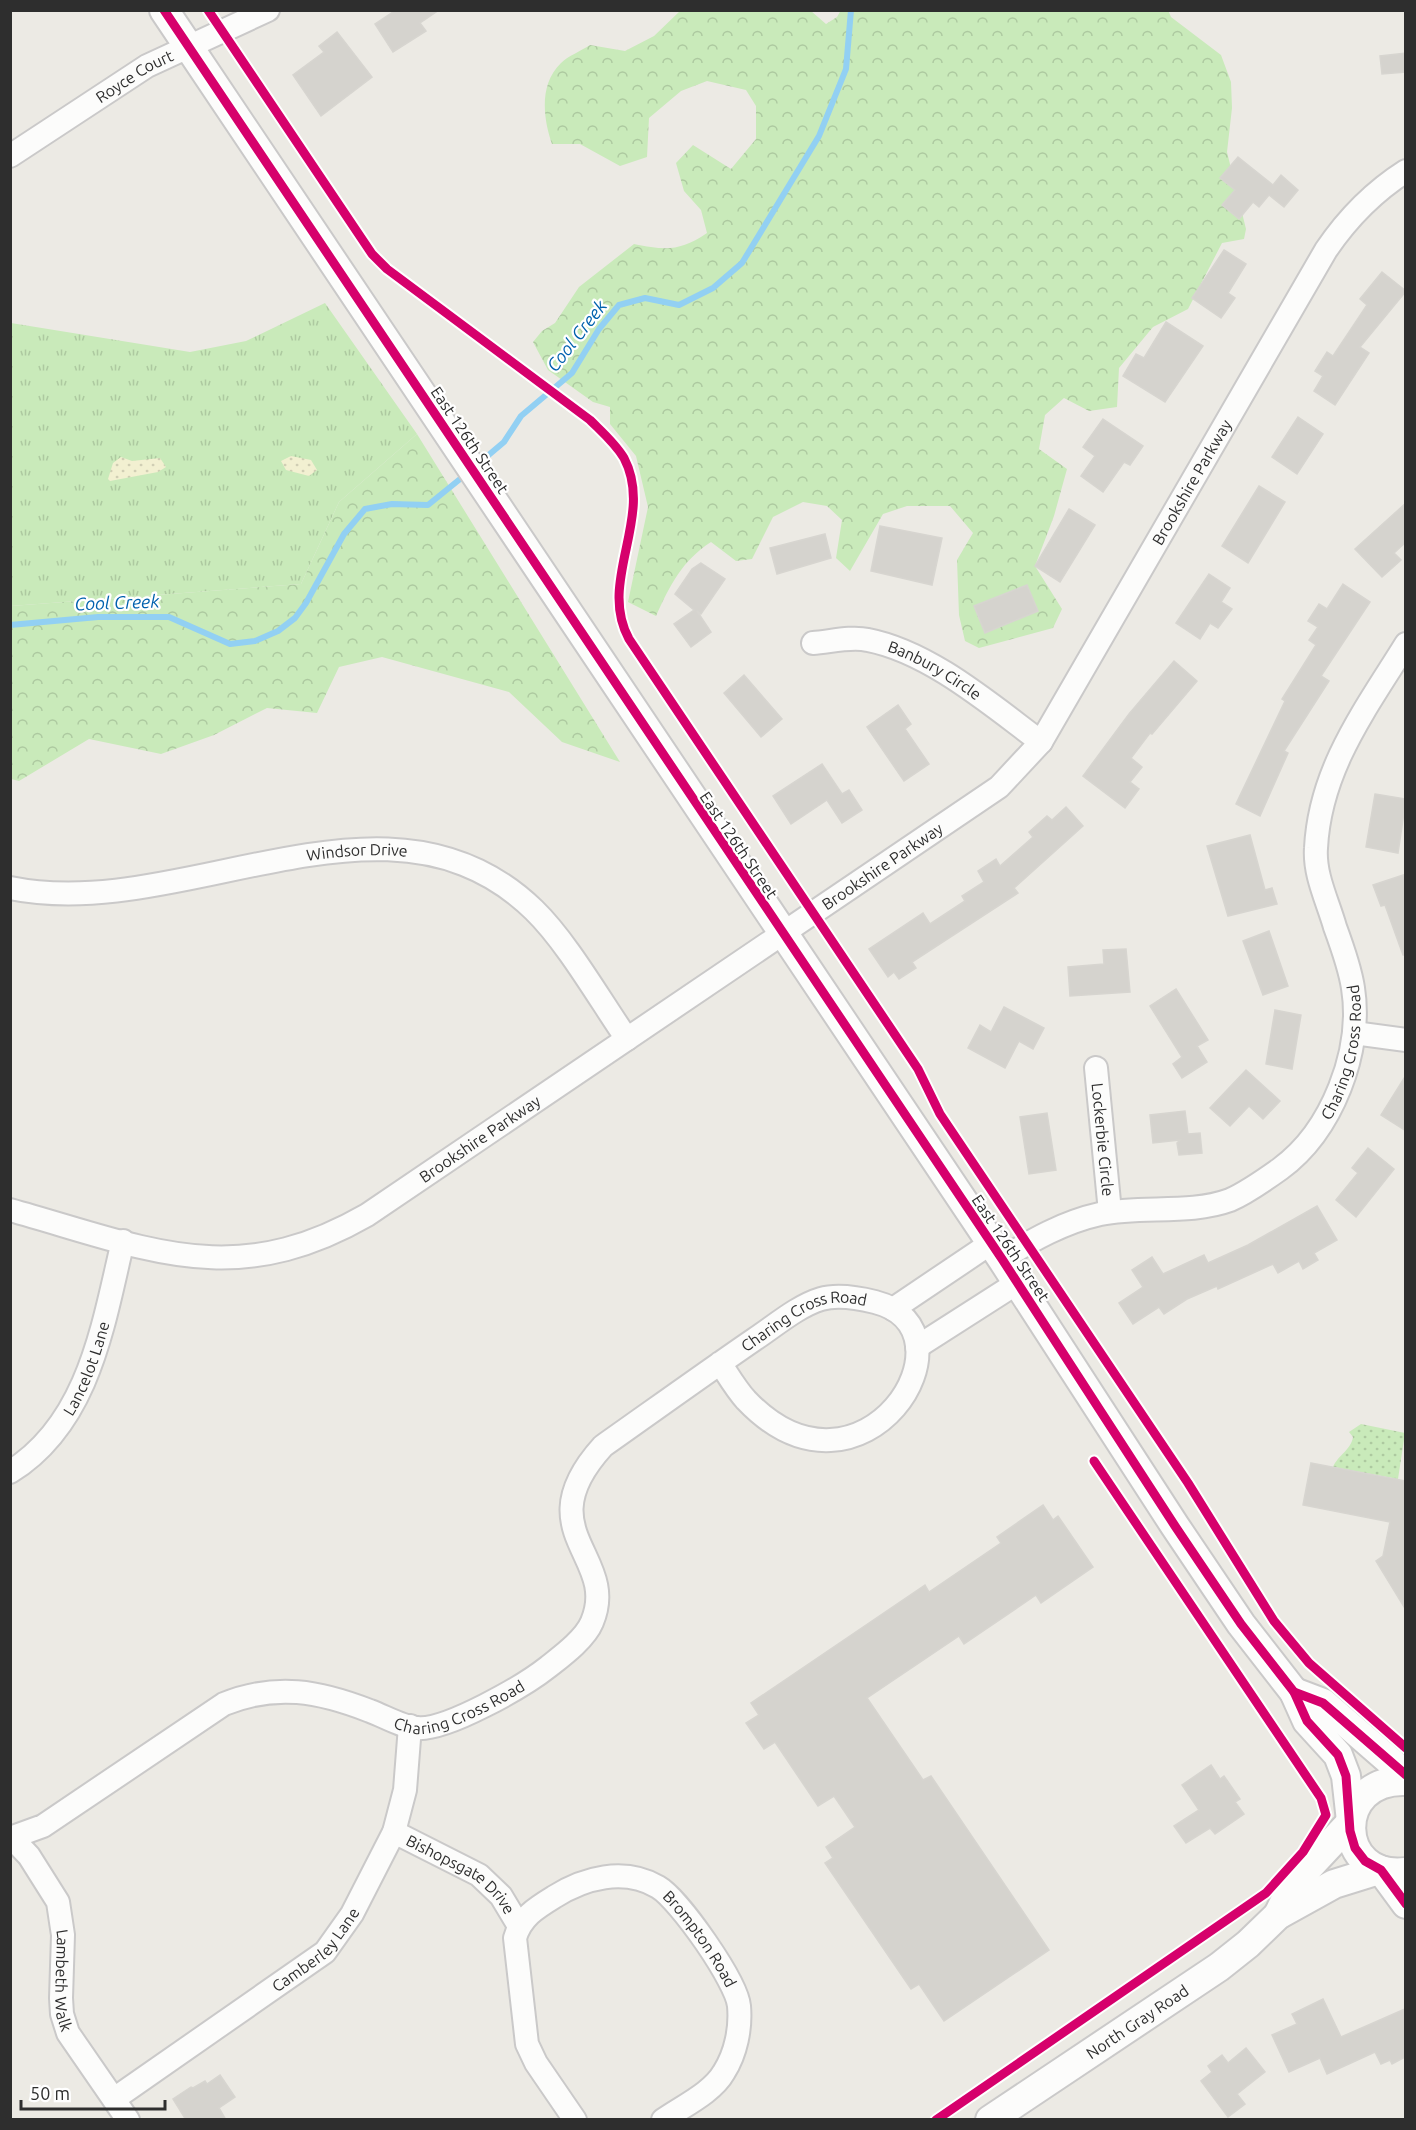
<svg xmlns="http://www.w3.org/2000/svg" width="1416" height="2130" viewBox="0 0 1416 2130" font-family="Ubuntu,sans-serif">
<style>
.grass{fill:url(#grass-tufts)}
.forest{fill:url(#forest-crowns)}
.sand{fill:url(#sand-dots)}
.park{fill:url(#park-dots)}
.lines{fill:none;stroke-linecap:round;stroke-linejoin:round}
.stream{stroke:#92d0f3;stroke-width:6}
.building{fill:#d5d3ce;stroke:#d7d5d0;stroke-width:1.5}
.minor-casing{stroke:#cac9c9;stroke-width:26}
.tertiary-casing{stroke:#cac9c9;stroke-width:32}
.minor{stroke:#fcfcfb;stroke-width:22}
.tertiary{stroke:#fcfcfb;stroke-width:28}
.cycleway-casing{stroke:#fff;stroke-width:13}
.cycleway{stroke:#d6006c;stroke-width:9}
.labels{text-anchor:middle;stroke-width:4.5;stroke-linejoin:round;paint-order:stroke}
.street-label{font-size:16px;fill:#2e2e2e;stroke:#fff}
.water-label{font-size:18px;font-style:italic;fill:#0161ae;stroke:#fff}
</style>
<defs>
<pattern id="grass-tufts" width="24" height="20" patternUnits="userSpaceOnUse" patternTransform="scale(1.5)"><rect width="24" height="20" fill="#c9eaba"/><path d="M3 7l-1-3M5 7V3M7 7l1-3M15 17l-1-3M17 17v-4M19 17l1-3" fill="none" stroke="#adc9a0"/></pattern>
<pattern id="forest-crowns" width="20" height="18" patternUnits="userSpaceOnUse" patternTransform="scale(1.5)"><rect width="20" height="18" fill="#c9eaba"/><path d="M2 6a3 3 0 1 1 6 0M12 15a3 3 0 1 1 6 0" fill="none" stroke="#adc9a0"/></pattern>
<pattern id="sand-dots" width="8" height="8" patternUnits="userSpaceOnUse" patternTransform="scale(1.5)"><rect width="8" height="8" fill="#f2f0d1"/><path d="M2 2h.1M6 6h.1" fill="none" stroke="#d0ceb4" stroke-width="1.8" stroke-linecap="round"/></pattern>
<pattern id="park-dots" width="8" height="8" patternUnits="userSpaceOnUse" patternTransform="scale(1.5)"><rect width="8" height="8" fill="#c9eaba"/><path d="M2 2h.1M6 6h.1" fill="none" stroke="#adc9a0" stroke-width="1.8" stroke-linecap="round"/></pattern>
</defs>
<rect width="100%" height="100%" fill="#eceae4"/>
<polygon class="grass" points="325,303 417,434 339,502 301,584 11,606 11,323 190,352 246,341"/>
<g class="forest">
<path d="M841,10H1168L1171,17L1221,55L1231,82L1232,108L1227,152L1246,229L1244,239L1222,243L1188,309L1153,327L1119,368L1117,407L1089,411L1064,398L1045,415L1039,449L1067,469L1054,516L1035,566L1062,609L1053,628L979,648L965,641L959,615L957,560L973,533L950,506H907L883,514L850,571L836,558L842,520L827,506L803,502L773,517L752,559L736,561L711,542C682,561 670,585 656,616L628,602L648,507L636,456L610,424V407L593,402L548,370L533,342L542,331L555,323L579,287L634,244C665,250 679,252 707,233L701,210L684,191L676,163L693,145L731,169L756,139V106L746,90L707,81L681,91L649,118L647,157L620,166L580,144H552C543,118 539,84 561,63C568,56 581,51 590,45L625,51L654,36L680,11H811L826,24L837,17Z"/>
<polygon points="417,434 620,762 562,742 509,692 382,657 339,667 317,713 267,708 214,735 161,754 89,739 19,781 11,779 11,606 301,584 339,502"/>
</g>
<g class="sand">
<polygon points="291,456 311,460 317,470 309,476 286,470 281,461"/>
<polygon points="121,457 132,461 160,458 166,467 158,472 110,481 108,479 113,463"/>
</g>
<path class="park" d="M1361,1424L1405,1433L1398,1479L1333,1467C1338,1455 1351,1450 1353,1437L1349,1432Z"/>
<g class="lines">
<g class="stream">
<polyline points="478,464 504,442 521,416 572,373 599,329 619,305 645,298 679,305 713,288 742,263 819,136 846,69 851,10"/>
<polyline points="10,625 98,617 169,617 230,644 255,641 278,631 295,618 306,603 344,534 365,509 392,504 428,505 465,475"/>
</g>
</g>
<g class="building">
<polygon points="396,10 439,10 420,23 426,31 393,52 375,24"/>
<polygon points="337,32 372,77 321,116 293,75 324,52 319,46"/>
<polygon points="1406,53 1406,72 1382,74 1380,56"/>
<polygon points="1238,157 1273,185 1281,175 1298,190 1284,207 1269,195 1259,207 1253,202 1239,219 1222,205 1235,190 1220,178"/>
<polygon points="1224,250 1246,264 1228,293 1235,298 1221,318 1192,298"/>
<polygon points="1382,272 1406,291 1360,347 1369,353 1335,405 1314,391 1323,376 1315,371 1327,352 1333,356 1367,305 1360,299"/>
<polygon points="1166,322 1203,346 1165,402 1123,376 1136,354 1144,358"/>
<polygon points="1298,417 1323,434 1297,474 1272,457"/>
<polygon points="1103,419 1143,446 1130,465 1124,462 1103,492 1081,476 1095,456 1083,447"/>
<polygon points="1259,486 1285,502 1248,563 1222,546"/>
<polygon points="1406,503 1406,542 1394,553 1401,560 1382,577 1355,549"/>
<polygon points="1069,509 1095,525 1060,582 1035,566"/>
<polygon points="880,526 942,538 932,585 871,571"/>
<polygon points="825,534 831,558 777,574 770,548"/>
<polygon points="701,563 725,579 701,614 697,611 711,632 691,647 674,624 694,610 675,594 692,569"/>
<polygon points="1209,574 1230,588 1221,602 1232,609 1218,628 1210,623 1200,639 1176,623"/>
<polygon points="1343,584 1370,602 1321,676 1329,681 1284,751 1288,753 1260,816 1236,804 1285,701 1282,699 1316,645 1309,640 1318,627 1308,621 1319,604 1327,609"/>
<polygon points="1027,585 1038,611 985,633 974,606"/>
<polygon points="1174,661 1197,681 1152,734 1150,733 1131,758 1142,767 1130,782 1139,789 1125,808 1083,776 1129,714"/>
<polygon points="744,675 782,719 761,737 724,693"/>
<polygon points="898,705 911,724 905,729 929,764 904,781 867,727"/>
<polygon points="822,764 842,794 849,790 862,810 842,823 827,800 791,824 773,796"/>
<polygon points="1375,794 1406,799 1398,853 1366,847"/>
<polygon points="1066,807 1083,826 1014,888 1018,893 912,962 916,968 899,979 894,972 888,977 869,949 923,913 930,924 965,901 962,896 984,882 978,871 996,859 1000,866 1033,837 1029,832 1047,816 1052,820"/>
<polygon points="1250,835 1265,890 1272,888 1277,904 1228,916 1207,846"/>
<polygon points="1406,874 1406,955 1403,955 1385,905 1381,906 1373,885"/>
<polygon points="1269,931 1288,986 1263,995 1243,941"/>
<polygon points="1126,949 1130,992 1070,996 1068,967 1104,964 1103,950"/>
<polygon points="1176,989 1208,1040 1197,1046 1207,1062 1182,1078 1173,1064 1182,1057 1150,1006"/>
<polygon points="1004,1007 1044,1028 1033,1049 1019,1041 1005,1068 968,1048 980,1025 991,1032"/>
<polygon points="1275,1010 1301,1015 1292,1069 1266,1064"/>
<polygon points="1246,1070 1280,1101 1263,1119 1249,1106 1230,1126 1210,1108"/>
<polygon points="1406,1075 1406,1131 1381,1115"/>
<polygon points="1185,1111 1188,1134 1200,1133 1202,1153 1179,1155 1177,1143 1180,1140 1153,1143 1150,1115"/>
<polygon points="1047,1113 1056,1170 1029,1174 1020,1117"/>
<polygon points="1368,1148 1394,1169 1356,1217 1336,1200 1358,1173 1352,1168"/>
<polygon points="1317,1206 1337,1240 1314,1253 1318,1260 1303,1269 1299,1261 1278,1273 1273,1264 1218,1289 1217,1286 1187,1299 1164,1314 1159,1307 1133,1324 1119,1303 1143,1287 1132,1270 1152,1257 1163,1274 1204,1255 1208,1263 1248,1245"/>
<polygon points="1311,1463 1406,1481 1406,1610 1376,1561 1383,1556 1390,1522 1303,1505"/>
<polygon points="1043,1505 1053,1520 1058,1516 1093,1567 1041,1603 1036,1595 964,1644 959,1636 867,1698 923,1780 931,1776 1049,1950 944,2021 919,1984 911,1989 825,1863 833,1858 826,1847 855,1827 834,1796 818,1806 775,1742 764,1749 746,1723 759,1715 751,1703 925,1585 929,1592 1001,1543 997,1537"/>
<polygon points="1211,1765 1220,1779 1224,1776 1240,1799 1235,1802 1244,1814 1215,1834 1210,1828 1186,1843 1174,1826 1199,1810 1182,1785"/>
<polygon points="1323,1999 1341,2037 1405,2009 1405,2057 1392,2064 1390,2060 1381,2064 1375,2052 1327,2074 1320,2058 1289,2072 1272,2035 1297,2024 1292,2014"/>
<polygon points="1246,2048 1265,2072 1237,2094 1245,2104 1228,2117 1201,2081 1212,2072 1208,2066 1222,2055 1228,2063"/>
<polygon points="220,2075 235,2097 219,2108 226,2120 186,2120 173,2099 191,2087 193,2088 205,2081 207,2084"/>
</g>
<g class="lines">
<g class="minor-casing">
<g id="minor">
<path id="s1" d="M10,156L147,66L268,10"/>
<path id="s2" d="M813,643C829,642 851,636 868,640C930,652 991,705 1041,742"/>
<path id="s3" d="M10,888C185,924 388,768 534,910C567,942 600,1000 627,1039"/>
<polyline points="1354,1033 1406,1040"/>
<path id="s4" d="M1096,1068L1110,1212"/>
<path id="s5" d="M10,1210C147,1248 233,1292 367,1215L999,787L1041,742L1326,250C1347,219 1373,192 1406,171"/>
<path id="s6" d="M1002,1259C1032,1240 1064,1222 1100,1214C1142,1205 1189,1215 1230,1200C1246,1193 1266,1179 1280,1169C1332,1131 1363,1051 1353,988C1350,968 1342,946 1335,927C1328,902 1314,875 1316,848C1320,769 1365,710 1406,644"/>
<polyline points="893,1309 991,1243"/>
<polyline points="917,1347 1017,1283"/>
<path id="s7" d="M10,1472C89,1423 103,1325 123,1241"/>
<path id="s8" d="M394,1832L479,1875L501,1896L519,1926"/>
<path id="s9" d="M10,1838L43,1826L224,1704C276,1683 319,1691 370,1711C384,1716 402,1727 417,1728C446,1731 524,1686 548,1667C562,1656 585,1639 592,1622C620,1556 525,1532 603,1446C654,1410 704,1374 755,1339C776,1325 798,1306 821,1299C838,1294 859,1298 875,1302C984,1330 862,1522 746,1400C736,1389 728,1375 720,1363"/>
<path id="s10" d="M12,1838L29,1856L58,1902L63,1935L61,1998L62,2014L68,2033L128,2120"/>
<path id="s11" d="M114,2099L325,1952L352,1914L394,1832L405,1790L410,1726"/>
<path id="s12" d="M575,2120L536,2063L527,2044L515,1938C521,1917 536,1908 554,1897C584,1878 624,1867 658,1887C679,1899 737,1982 739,2006C741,2028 736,2053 724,2072C712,2093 683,2106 663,2120"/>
</g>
</g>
<g class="tertiary-casing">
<g id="tertiary">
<polyline points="164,10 1002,1259 1175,1526 1241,1624 1294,1692 1307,1721 1338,1755 1346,1776 1351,1821"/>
<polyline points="1294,1692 1323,1703 1406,1775"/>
<path d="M1406,1781C1331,1778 1335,1881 1406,1872"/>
<polyline points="1381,1870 1406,1904"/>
<polyline points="1278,1915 1293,1884 1350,1823"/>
<path id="s13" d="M990,2120L1219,1967L1248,1944L1278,1915L1334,1884L1379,1870"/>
</g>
</g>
<use href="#minor" class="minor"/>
<use href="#tertiary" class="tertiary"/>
<g class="cycleway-casing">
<g id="cycleway">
<polyline points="164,10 1002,1259 1175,1526 1241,1624 1294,1692 1307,1721 1338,1755 1346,1776 1350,1831 1355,1848 1365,1861 1381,1870 1406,1904"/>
<path d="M208,10L372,254L387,269L590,420C602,432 615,443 624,458C655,517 597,581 629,639L918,1069L940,1114L1188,1483L1274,1621L1309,1663L1406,1748"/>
<polyline points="1294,1692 1323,1703 1406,1775"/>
<polyline points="936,2120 1266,1893 1303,1852 1326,1815 1321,1798 1094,1461"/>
</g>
</g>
<use href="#cycleway" class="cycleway"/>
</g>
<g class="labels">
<g class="street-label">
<text dy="6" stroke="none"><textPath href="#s1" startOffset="148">Royce Court</textPath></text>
<text transform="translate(470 440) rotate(56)" y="6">East 126th Street</text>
<text dy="6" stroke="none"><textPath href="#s5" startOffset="1496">Brookshire Parkway</textPath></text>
<text dy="6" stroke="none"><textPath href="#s2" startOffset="129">Banbury Circle</textPath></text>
<text transform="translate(739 845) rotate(56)" y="6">East 126th Street</text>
<text dy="6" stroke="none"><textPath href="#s3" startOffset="351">Windsor Drive</textPath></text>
<text dy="6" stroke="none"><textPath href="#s5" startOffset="993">Brookshire Parkway</textPath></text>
<text dy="6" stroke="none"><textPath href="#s6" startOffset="436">Charing Cross Road</textPath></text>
<text dy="6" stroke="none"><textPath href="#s5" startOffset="507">Brookshire Parkway</textPath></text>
<text dy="6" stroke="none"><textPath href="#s4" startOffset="72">Lockerbie Circle</textPath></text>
<text transform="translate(1011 1248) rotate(56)" y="6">East 126th Street</text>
<text dy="6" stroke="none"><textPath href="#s9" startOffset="1094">Charing Cross Road</textPath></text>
<text dy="6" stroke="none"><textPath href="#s7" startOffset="132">Lancelot Lane</textPath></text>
<text dy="6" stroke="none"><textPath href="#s9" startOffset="500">Charing Cross Road</textPath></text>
<text dy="6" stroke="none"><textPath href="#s8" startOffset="80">Bishopsgate Drive</textPath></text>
<text dy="6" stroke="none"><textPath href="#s12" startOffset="432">Brompton Road</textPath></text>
<text dy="6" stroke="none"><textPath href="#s11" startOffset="252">Camberley Lane</textPath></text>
<text dy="6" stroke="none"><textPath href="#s10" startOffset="158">Lambeth Walk</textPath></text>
<text dy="6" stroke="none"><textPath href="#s13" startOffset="177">North Gray Road</textPath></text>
</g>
<g class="water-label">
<text transform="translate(577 336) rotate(-52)" y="6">Cool Creek</text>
<text transform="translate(117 603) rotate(-2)" y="6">Cool Creek</text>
</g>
</g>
<rect width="1416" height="2130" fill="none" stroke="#2e2e2e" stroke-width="24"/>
<path d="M21 2100v9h144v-9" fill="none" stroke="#2e2e2e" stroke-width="3"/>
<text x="30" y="2100" font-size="18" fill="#2e2e2e" stroke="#ffffff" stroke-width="4.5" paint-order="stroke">50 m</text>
</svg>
